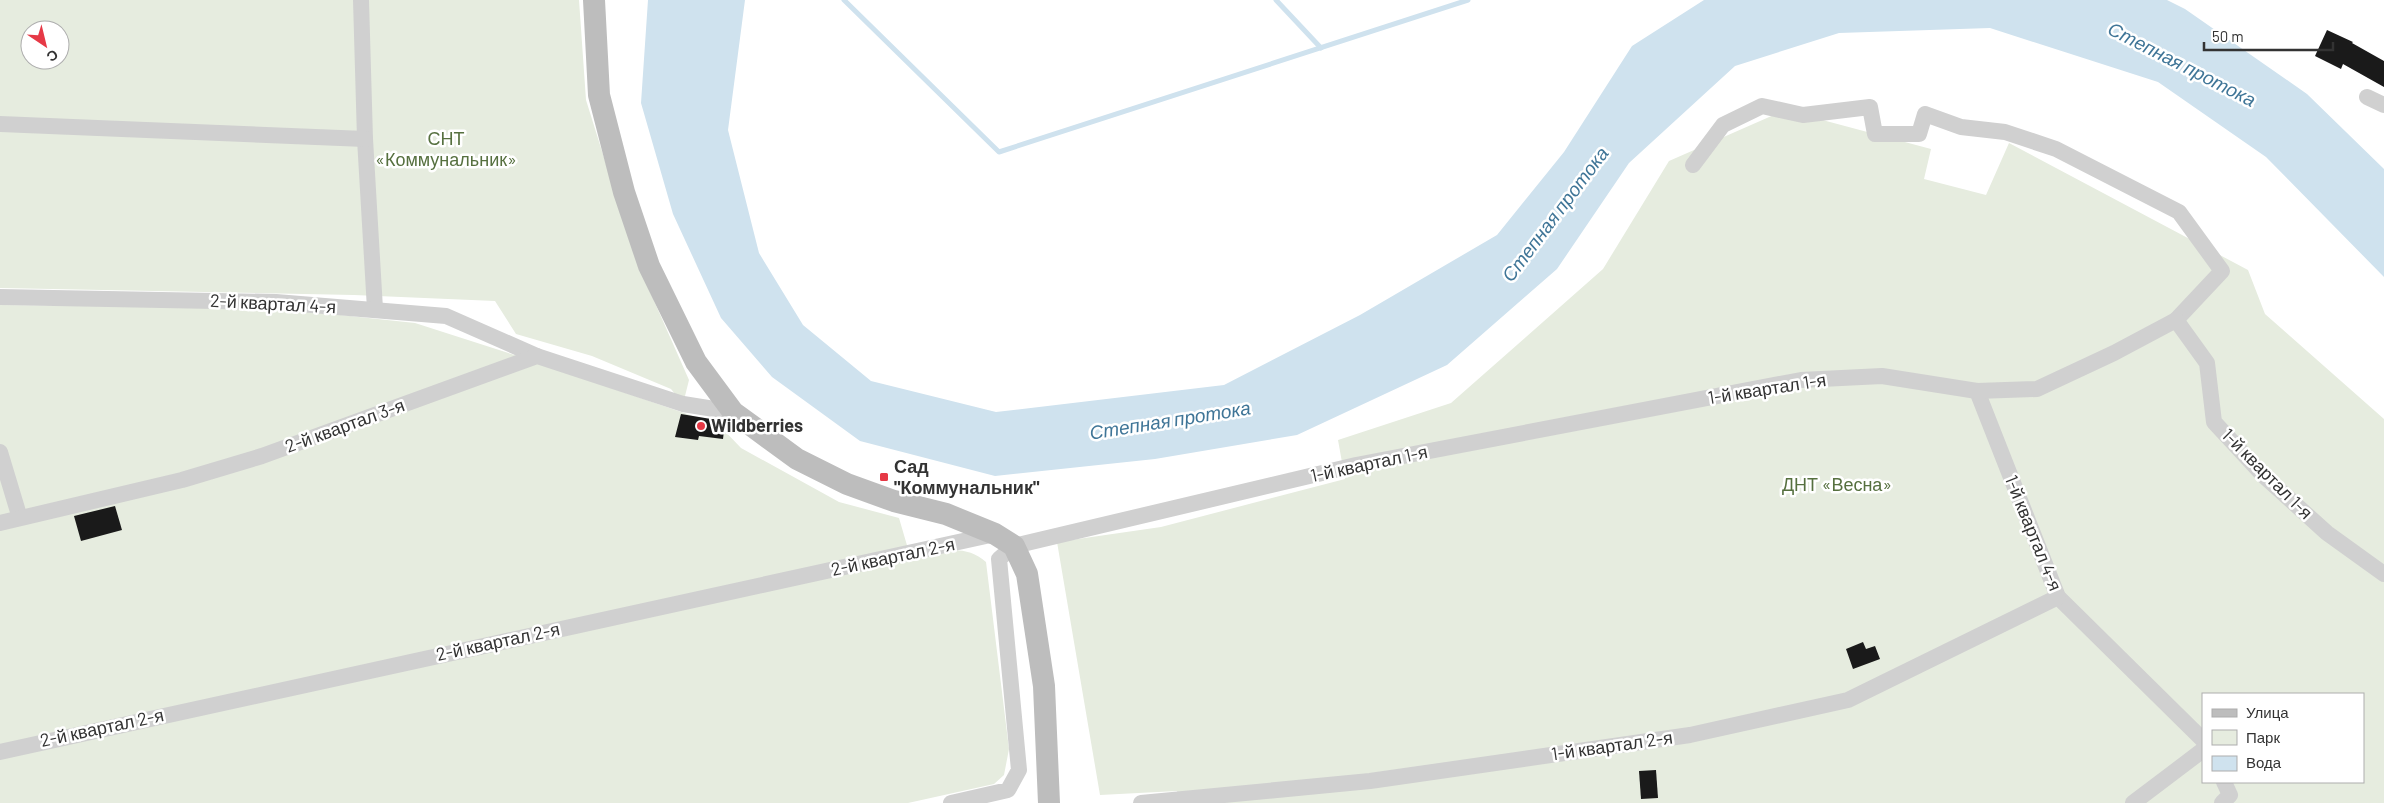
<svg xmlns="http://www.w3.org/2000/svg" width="2384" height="803" viewBox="0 0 2384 803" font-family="Barlow,sans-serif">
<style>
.green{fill:#e6ecdf;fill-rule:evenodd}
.water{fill:#cfe2ee}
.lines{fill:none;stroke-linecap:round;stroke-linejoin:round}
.stream{stroke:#cfe2ee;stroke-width:5}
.building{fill:#1a1a1a}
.street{stroke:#d0d0d0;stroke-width:16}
.secondary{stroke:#bdbdbd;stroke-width:22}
.poi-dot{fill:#e63946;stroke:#fff;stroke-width:2}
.labels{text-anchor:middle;stroke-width:5;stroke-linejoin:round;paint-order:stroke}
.park-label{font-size:18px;fill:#56703f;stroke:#fff}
.street-label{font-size:18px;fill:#333;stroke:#fff}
.poi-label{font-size:18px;font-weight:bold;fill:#333;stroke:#fff;text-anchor:start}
.water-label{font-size:19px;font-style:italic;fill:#3f7597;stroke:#fff}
</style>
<rect width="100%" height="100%" fill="#fff"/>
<g class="green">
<path d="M0,0H579L586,100L636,260L689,380L683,404L671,389L592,356L516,334L495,301L354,295L0,288ZM30,30H60V60H30Z"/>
<path d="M1785,110L1931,149L1924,179L1986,195L2009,143L2248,270L2265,314L2384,419V803H1178L1177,791L1100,795L1057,542L1161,527L1345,479L1338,440L1451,403L1603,269L1669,161ZM2203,694H2363V782H2203Z"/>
<path d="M0,305L275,308L415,323L527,359L719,425L741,448L839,502L899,518L911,559C936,552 964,542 986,562L1009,749L1004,775L994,784L908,803H0Z"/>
</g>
<polygon class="water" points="648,0 745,0 728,130 759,253 803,325 871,381 996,412 1224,385 1360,315 1497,235 1564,152 1632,46 1704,0 2167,0 2185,9 2307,94 2384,169 2384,277 2266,157 2158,82 1990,28 1839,33 1735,66 1629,163 1557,269 1447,365 1297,435 1155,459 995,476 860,441 772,377 721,318 673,214 641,103"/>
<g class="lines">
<g class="stream">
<polyline points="844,0 999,152 1468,0"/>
<polyline points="1276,0 1321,48"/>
</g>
</g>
<g class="building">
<polygon points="2327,30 2353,42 2352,43 2384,61 2384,87 2343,64 2341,69 2315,56"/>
<polygon points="681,414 723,421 725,422 723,439 699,436 698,440 675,437"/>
<polygon points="115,506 122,530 81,541 74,516"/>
<polygon points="1863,642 1866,649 1875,646 1880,659 1853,669 1846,649"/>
<polygon points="1656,770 1658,798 1641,799 1639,771"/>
</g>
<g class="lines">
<g class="street">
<polyline points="361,0 365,139 375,309"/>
<polyline points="2367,97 2384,105"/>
<polyline points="0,124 365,139"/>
<polyline points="1693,165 1723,125 1762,106 1803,115 1870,107 1875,134 1919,134 1925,114 1961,127 2005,132 2056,149 2179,212 2222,271 2176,320"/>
<polyline points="0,297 276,302 446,316 537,356"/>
<polyline points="1977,391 2058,597 2203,740"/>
<polyline points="0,452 19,515"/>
<polyline points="0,523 182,480 262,456 537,356 683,404 733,412"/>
<polyline points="0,752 995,534"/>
<polyline points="951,803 1008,790 1019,770 999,559 1014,546 1356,465 1801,380 1882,376 1977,391 2037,389 2114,353 2176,320 2207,363 2214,422 2264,476 2327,533 2384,574"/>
<polyline points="1141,803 1370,781 1690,735 1848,700 2058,597"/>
<polyline points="2133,803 2203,750"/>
<polyline points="2222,803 2230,795 2224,782"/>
</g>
<polyline class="secondary" points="594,0 599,95 624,192 649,266 696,362 733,412 797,459 847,484 894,501 946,514 995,534 1014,546 1027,574 1044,686 1049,803"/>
</g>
<g class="poi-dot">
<circle cx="701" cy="426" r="5"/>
<rect x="879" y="472" width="10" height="10" rx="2.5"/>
</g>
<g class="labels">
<g class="park-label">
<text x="446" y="145">СНТ<tspan x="446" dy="21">«Коммунальник»</tspan></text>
<text x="1837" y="491">ДНТ «Весна»</text>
</g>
<g class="street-label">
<text transform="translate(273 304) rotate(3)" y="6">2-й квартал 4-я</text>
<text transform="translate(1767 389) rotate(-9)" y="6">1-й квартал 1-я</text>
<text transform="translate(345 426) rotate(-20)" y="6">2-й квартал 3-я</text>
<text transform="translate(1369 464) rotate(-12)" y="6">1-й квартал 1-я</text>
<text transform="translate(2267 474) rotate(45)" y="6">1-й квартал 1-я</text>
<text transform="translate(2033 533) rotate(68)" y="6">1-й квартал 4-я</text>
<text transform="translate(893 557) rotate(-12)" y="6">2-й квартал 2-я</text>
<text transform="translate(498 642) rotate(-12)" y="6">2-й квартал 2-я</text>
<text transform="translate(102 728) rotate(-12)" y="6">2-й квартал 2-я</text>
<text transform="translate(1612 746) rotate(-8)" y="6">1-й квартал 2-я</text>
</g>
<g class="poi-label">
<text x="711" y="432">Wildberries</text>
<text x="894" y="473">Сад<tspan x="894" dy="21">"Коммунальник"</tspan></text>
</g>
<g class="water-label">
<text transform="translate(2182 64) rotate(27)" y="7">Степная протока</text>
<text transform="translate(1555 214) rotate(-53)" y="7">Степная протока</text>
<text transform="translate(1170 420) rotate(-9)" y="7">Степная протока</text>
</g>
</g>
<rect x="2202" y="693" width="162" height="90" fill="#ffffff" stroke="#adadad"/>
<rect x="2212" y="709" width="25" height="8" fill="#bdbdbd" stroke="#adadad"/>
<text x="2246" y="718" font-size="15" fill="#333333">Улица</text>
<rect x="2212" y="730" width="25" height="15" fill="#e6ecdf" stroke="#adadad"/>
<text x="2246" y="743" font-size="15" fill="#333333">Парк</text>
<rect x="2212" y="756" width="25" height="15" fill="#cfe2ee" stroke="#adadad"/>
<text x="2246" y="768" font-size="15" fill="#333333">Вода</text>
<g transform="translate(45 45) rotate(145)"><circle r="24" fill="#ffffff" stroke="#adadad"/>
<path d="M0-4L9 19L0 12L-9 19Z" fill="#e63946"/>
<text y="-8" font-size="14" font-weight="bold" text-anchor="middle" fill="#333333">С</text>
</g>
<path d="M2204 42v8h129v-8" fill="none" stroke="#333333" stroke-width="2.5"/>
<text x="2212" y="42" font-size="15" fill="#333333" stroke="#ffffff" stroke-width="4" paint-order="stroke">50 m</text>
</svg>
